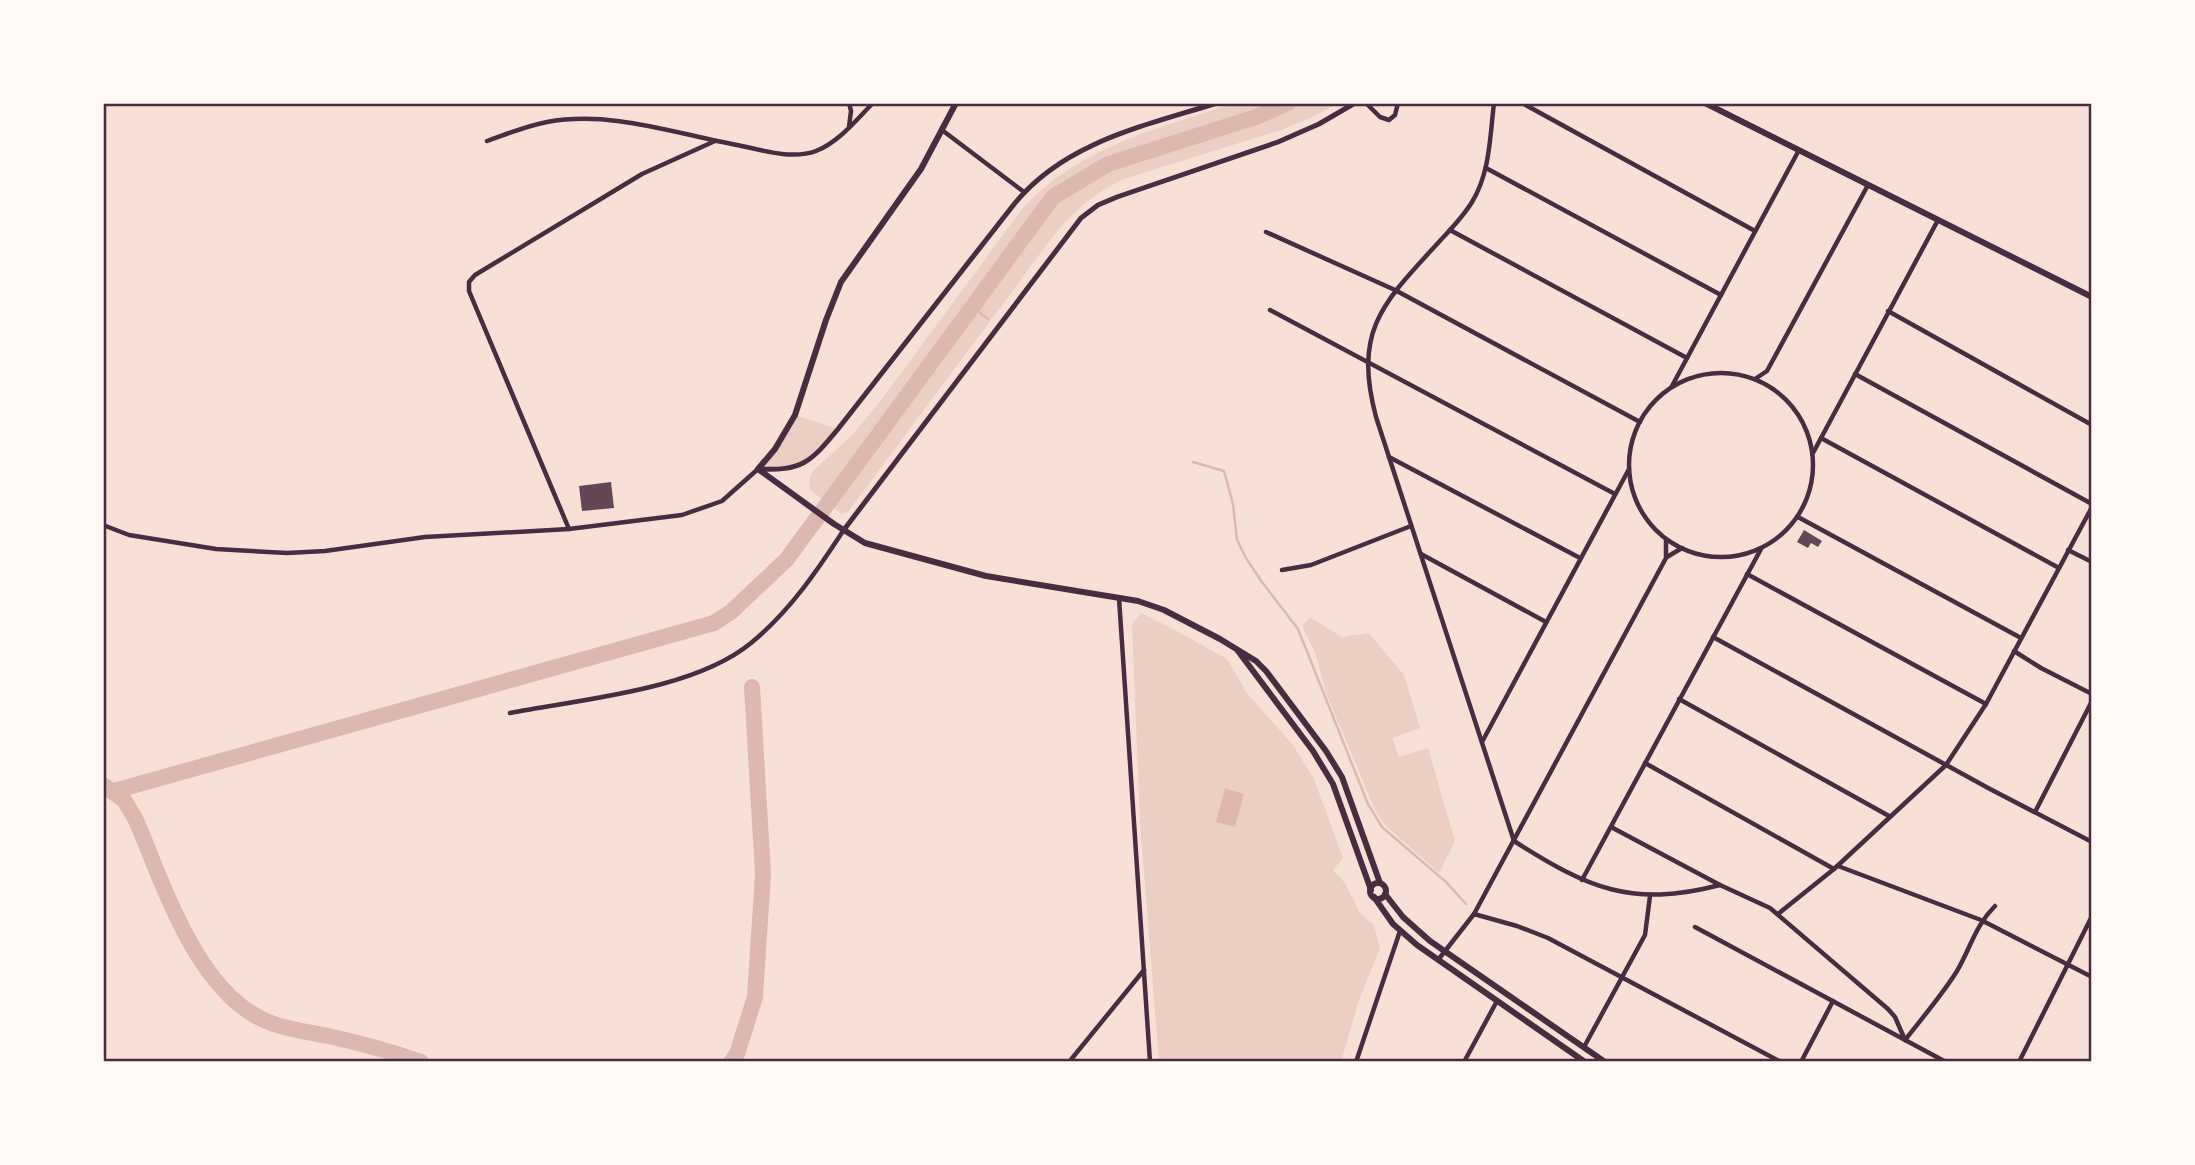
<svg xmlns="http://www.w3.org/2000/svg" width="2195" height="1165" viewBox="0 0 2195 1165" font-family="Lato,sans-serif">
<style>
.green{fill:#ebcfc5}
.water{fill:#dcb8b0}
.lines{fill:none;stroke-linecap:round;stroke-linejoin:round}
.stream{stroke:#dcb8b0;stroke-width:2.5}
.river{stroke:#dcb8b0;stroke-width:16}
.building{fill:#644757}
.minor{stroke:#4a2c40;stroke-width:4.5}
.tertiary{stroke:#4a2c40;stroke-width:5}
.secondary{stroke:#4a2c40;stroke-width:6}
.neatline{fill:none;stroke:#4a2c40;stroke-width:2.5}
</style>
<rect width="100%" height="100%" fill="#f7e1d7"/>
<g class="green">
<path d="M1235,103H1338L1313,117L1281,130L1124,179C1091,195 1074,211 1051,239L848,512L842,514L810,490L809,479L813,471L853,434L881,400L1023,208C1080,146 1157,129 1235,103Z"/>
<polygon points="795,415 838,429 828,441 795,468 758,469"/>
<polygon points="1141,613 1177,631 1227,659 1247,693 1293,745 1314,779 1343,858 1333,870 1345,883 1360,913 1374,925 1380,948 1359,1000 1341,1062 1159,1062 1140,823 1132,624"/>
<polygon points="1310,617 1342,637 1369,633 1404,675 1420,728 1392,738 1399,757 1428,748 1455,841 1439,873 1386,826 1375,810 1326,693 1315,652 1302,626"/>
</g>
<polygon class="water" points="1225,788 1244,794 1235,827 1216,822"/>
<g class="lines">
<g class="stream">
<polyline points="971,306 988,319"/>
<polyline points="1193,462 1224,471 1233,504 1237,540 1246,558 1262,582 1298,629 1368,804 1382,827 1446,882 1466,904"/>
</g>
<g class="river">
<path d="M103,785L124,800L135,818C164,884 197,996 271,1023C289,1030 310,1032 328,1036C360,1043 390,1051 421,1062"/>
<polyline points="114,791 714,623 731,612 787,559 1053,197 1108,164 1256,117 1288,103"/>
<polyline points="731,1062 737,1054 755,997 763,874 752,687"/>
</g>
</g>
<g class="building">
<polygon points="611,482 614,508 582,511 579,486"/>
<polygon points="1804,530 1822,541 1818,547 1811,543 1808,548 1797,542"/>
</g>
<g class="lines">
<g class="minor">
<polyline points="849,103 851,111 849,127"/>
<polyline points="1366,103 1380,117 1389,120 1395,115 1398,103"/>
<path d="M1494,103C1490,136 1490,173 1472,202C1463,217 1450,230 1438,243C1383,303 1353,330 1376,417L1514,841C1588,888 1631,908 1720,885"/>
<polyline points="1522,103 1755,231"/>
<polyline points="942,130 1024,192"/>
<path d="M487,141C507,134 526,126 547,122C610,110 677,134 737,145C762,150 792,160 816,151C839,142 856,120 873,103"/>
<polyline points="1486,168 1721,295"/>
<polyline points="1450,230 1687,358"/>
<polyline points="1266,232 1395,290 1640,422"/>
<polyline points="1270,310 1615,494"/>
<polyline points="1888,311 2092,425"/>
<circle cx="1721" cy="465" r="92"/>
<polyline points="1855,374 2092,504"/>
<polyline points="1755,379 1767,371 1868,185"/>
<polyline points="1672,386 1799,150"/>
<polyline points="1821,438 2059,568"/>
<polyline points="1813,453 1938,220"/>
<polyline points="1389,457 1580,558"/>
<polyline points="1798,517 2021,638"/>
<polyline points="103,525 129,535 216,549 287,553 325,551 425,537 569,529 682,515 722,501 758,469"/>
<polyline points="569,529 469,291 469,282 475,275 642,174 715,141"/>
<polyline points="2068,550 2092,562"/>
<polyline points="1421,554 1546,622"/>
<polyline points="1667,557 1682,548"/>
<polyline points="1282,570 1311,565 1411,526"/>
<polyline points="1747,574 1986,704"/>
<polyline points="1119,598 1150,1062"/>
<polyline points="1713,637 1990,789 2092,842"/>
<polyline points="2014,651 2041,668 2092,694"/>
<polyline points="1679,699 1889,816"/>
<path d="M510,713C582,699 694,690 751,643C789,612 817,571 843,531"/>
<polyline points="1482,742 1629,469"/>
<polyline points="1645,763 1834,869"/>
<polyline points="2035,812 2092,701"/>
<polyline points="1611,827 1720,885 1770,908 1888,1009 1895,1017 1905,1040"/>
<polyline points="1838,866 1981,920 2092,977"/>
<polyline points="1582,880 1761,549"/>
<polyline points="1474,914 1517,926 1548,938 1781,1062"/>
<polyline points="1778,914 1834,869 1946,765 1986,704 2092,507"/>
<polyline points="1695,927 1946,1062"/>
<polyline points="1438,960 1474,914 1666,558 1666,540"/>
<path d="M1905,1040C1923,1017 1942,995 1957,971C1971,947 1975,926 1995,906"/>
<polyline points="1584,1047 1645,935 1650,896"/>
<polyline points="1069,1062 1144,970"/>
<polyline points="1356,1062 1400,931"/>
<polyline points="1464,1062 1497,1001"/>
<polyline points="1801,1062 1833,1001"/>
<polyline points="2019,1062 2092,916"/>
</g>
<g class="tertiary">
<path d="M758,469C802,471 810,463 838,429L1015,203C1065,142 1144,126 1217,103"/>
<polyline points="843,531 1081,218 1098,205 1117,197 1278,142 1319,124 1355,103"/>
</g>
<g class="secondary">
<polyline points="956,103 921,169 841,282 826,320 795,415 775,449 758,469 834,524 865,543 986,576 1138,601 1164,610 1220,639 1256,661 1266,671 1326,751 1342,777 1380,883"/>
<polyline points="1705,103 2092,297"/>
<polyline points="1238,651 1313,751 1333,784 1371,890"/>
<circle cx="1378" cy="891" r="8"/>
<polyline points="1385,894 1403,917 1430,941 1605,1062"/>
<polyline points="1374,897 1393,924 1417,945 1585,1062"/>
</g>
</g>
<rect width="2195" height="1165" fill="none" stroke="#fffaf5" stroke-width="210"/>
<rect x="105" y="105" width="1985" height="955" class="neatline"/>
</svg>
